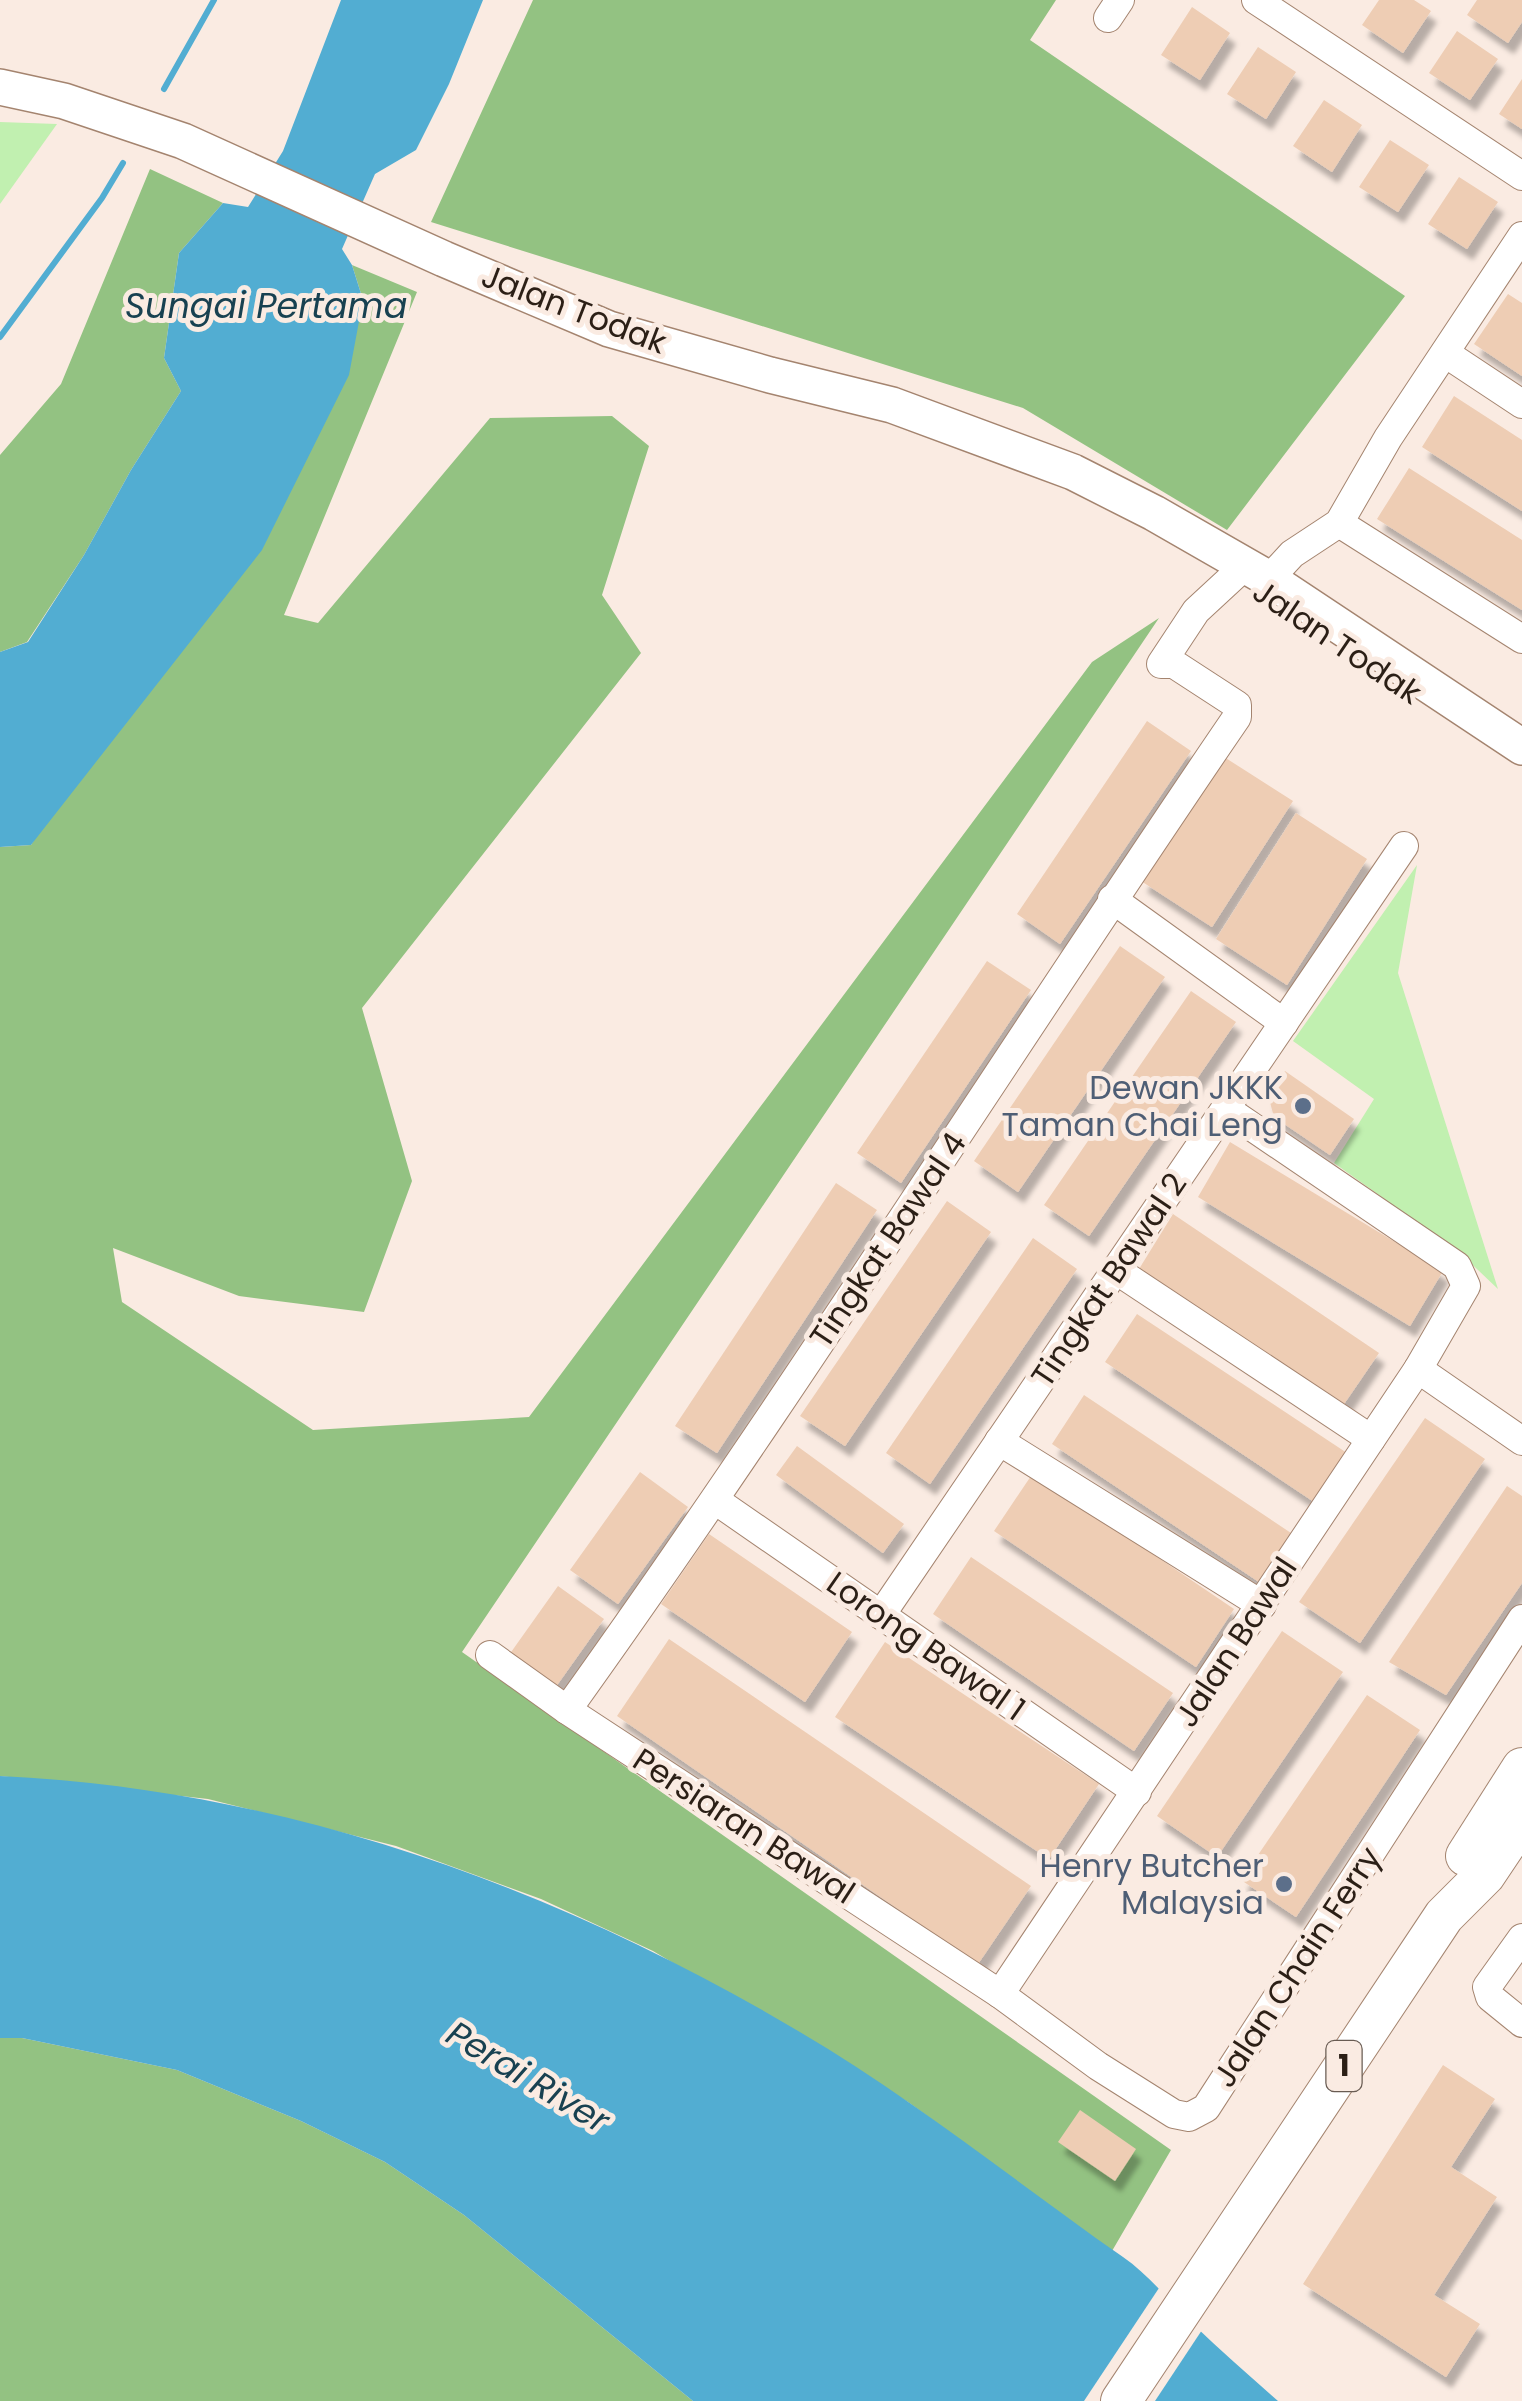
<svg xmlns="http://www.w3.org/2000/svg" width="1522" height="2401" viewBox="0 0 1522 2401" font-family="Poppins,sans-serif">
<style>
.green{fill:#c1f0b0}
.forest{fill:#93c282}
.water{fill:#52add2}
.pier{fill:#faebe2}
.lines{fill:none;stroke-linecap:round;stroke-linejoin:round}
.stream{stroke:#52add2;stroke-width:6}
.building{fill:#eecdb4;filter:url(#shadow)}
.minor-casing{stroke:#a4846f;stroke-width:30}
.major-casing{stroke:#a4846f;stroke-width:38}
.highway-casing{stroke:#a4846f;stroke-width:42}
.minor{stroke:#fff;stroke-width:28}
.major{stroke:#fff;stroke-width:35}
.highway{stroke:#fff;stroke-width:40}
.service-dot{fill:#5c6f8a;stroke:#faebe2;stroke-width:4}
.labels{text-anchor:middle;stroke-width:10;stroke-linejoin:round;paint-order:stroke}
.shield{fill:#faebe2;stroke:#695c53;stroke-width:2.5}
.shield-label{font-size:30px;font-weight:bold;fill:#2b1f16}
.street-label{font-size:32px;fill:#2b1f16;stroke:#faebe2}
.service-label{font-size:32px;fill:#4e5e75;stroke:#faebe2;text-anchor:end}
.water-label{font-size:35px;font-style:italic;fill:#184151;stroke:#faebe2}
</style>
<defs>
<filter id="shadow"><feDropShadow dx="6" dy="11" stdDeviation="2.5" flood-color="#0004"/></filter>
</defs>
<rect width="100%" height="100%" fill="#faebe2"/>
<g class="green">
<polygon points="0,122 57,124 0,204"/>
<polygon points="1417,865 1398,973 1498,1289 1459,1252 1334,1163 1374,1099 1293,1041"/>
</g>
<g class="forest">
<polygon points="533,0 1056,0 1030,40 1405,296 1227,530 1023,408 431,222"/>
<polygon points="150,169 223,203 179,253 164,358 181,391 131,470 84,555 27,642 0,652 0,455 61,384"/>
<polygon points="352,265 417,292 284,615 318,623 490,418 612,416 649,446 602,595 641,653 362,1008 412,1181 364,1312 239,1296 113,1248 122,1302 313,1430 529,1417 1092,662 1159,618 462,1652 1171,2150 1112,2251 908,2102 653,1951 541,1899 396,1846 208,1799 0,1776 0,847 31,845 363,300"/>
<polygon points="0,2038 22,2038 177,2070 301,2121 385,2162 464,2215 693,2401 0,2401"/>
</g>
<g class="water">
<polygon points="341,0 483,0 449,84 416,150 375,174 342,249 352,265 363,300 349,375 262,550 31,845 0,847 0,652 28,642 84,555 131,470 181,391 164,358 179,253 223,203 248,207 283,151"/>
<path d="M0,1776C281,1789 552,1885 793,2028C909,2095 1014,2181 1123,2257C1149,2275 1171,2303 1194,2325C1221,2351 1250,2376 1278,2401H693L464,2215L385,2162L301,2121L177,2070L22,2038H0Z"/>
</g>
<polygon class="pier" points="1161,2285 1204,2327 1155,2401 1084,2401"/>
<g class="lines">
<g class="stream">
<polyline points="164,89 214,0"/>
<polyline points="0,337 102,198 123,163"/>
</g>
</g>
<g class="building">
<polygon points="1379,0 1414,0 1431,11 1403,53 1362,25"/>
<polygon points="1477,0 1522,0 1522,22 1508,43 1467,15"/>
<polygon points="1192,7 1230,33 1200,80 1161,55"/>
<polygon points="1457,31 1498,59 1470,100 1429,73"/>
<polygon points="1258,47 1296,72 1266,119 1227,94"/>
<polygon points="1522,79 1522,129 1499,114"/>
<polygon points="1324,100 1362,125 1332,172 1293,146"/>
<polygon points="1390,140 1429,165 1398,212 1359,187"/>
<polygon points="1459,177 1498,202 1467,249 1428,224"/>
<polygon points="1508,294 1522,303 1522,376 1474,344"/>
<polygon points="1454,396 1522,440 1522,511 1422,447"/>
<polygon points="1409,468 1522,540 1522,610 1377,519"/>
<polygon points="1147,721 1191,751 1060,944 1017,914"/>
<polygon points="1221,755 1293,801 1212,927 1141,881"/>
<polygon points="1296,813 1367,859 1287,985 1216,939"/>
<polygon points="1120,946 1165,977 1018,1192 974,1161"/>
<polygon points="987,961 1031,990 901,1183 857,1153"/>
<polygon points="1191,991 1236,1022 1089,1236 1044,1205"/>
<polygon points="1285,1071 1354,1119 1330,1155 1274,1117 1268,1095"/>
<polygon points="1230,1142 1443,1271 1410,1326 1198,1197"/>
<polygon points="836,1183 877,1210 717,1453 675,1426"/>
<polygon points="947,1201 991,1232 845,1446 800,1416"/>
<polygon points="1173,1214 1379,1353 1344,1404 1139,1269"/>
<polygon points="1033,1238 1077,1269 930,1484 886,1453"/>
<polygon points="1137,1314 1350,1455 1317,1504 1105,1362"/>
<polygon points="1084,1395 1297,1537 1265,1586 1052,1444"/>
<polygon points="1425,1418 1485,1459 1360,1643 1299,1602"/>
<polygon points="797,1446 904,1524 883,1553 776,1475"/>
<polygon points="640,1472 688,1507 618,1604 570,1570"/>
<polygon points="1033,1473 1234,1609 1196,1667 994,1531"/>
<polygon points="1507,1486 1522,1496 1522,1583 1446,1695 1389,1662"/>
<polygon points="709,1534 852,1632 805,1702 661,1604"/>
<polygon points="971,1557 1173,1693 1134,1751 933,1614"/>
<polygon points="558,1586 604,1619 555,1688 509,1655"/>
<polygon points="1282,1631 1343,1672 1217,1857 1157,1816"/>
<polygon points="669,1639 1031,1886 978,1964 617,1716"/>
<polygon points="885,1642 1099,1784 1049,1859 835,1717"/>
<polygon points="1367,1695 1420,1730 1296,1917 1241,1880"/>
<polygon points="1443,2065 1495,2099 1451,2167 1497,2197 1434,2295 1480,2324 1446,2377 1303,2284"/>
<polygon points="1080,2110 1136,2149 1115,2181 1058,2142"/>
</g>
<g class="lines">
<g class="minor-casing">
<g id="minor">
<polyline points="1256,0 1522,176"/>
<polyline points="1108,18 1120,0"/>
<polyline points="1445,353 1522,404"/>
<polyline points="1339,523 1522,639"/>
<polyline points="1269,579 1292,554 1339,523 1388,438 1522,236"/>
<polyline points="1112,899 1284,1023"/>
<polyline points="1116,1270 1371,1439"/>
<polyline points="1418,1369 1522,1441"/>
<polyline points="999,1441 1262,1605"/>
<polyline points="715,1500 1137,1792"/>
<polyline points="881,1615 1404,846"/>
<polyline points="490,1655 567,1710 1000,1994 1098,2066 1174,2114 1189,2117 1206,2108 1522,1619"/>
<path d="M567,1710C800,1385 1012,1046 1237,717V705L1174,664H1161L1196,611L1236,574"/>
<polyline points="1522,1938 1487,1987 1490,1997 1522,2023"/>
<polyline points="1000,1994 1418,1369 1466,1286 1457,1266 1226,1109"/>
</g>
</g>
<g class="major-casing">
<polyline id="major" points="0,87 64,101 183,141 444,259 609,329 770,375 892,405 1073,472 1154,513 1269,579 1522,747"/>
</g>
<g class="highway-casing">
<g id="highway">
<polyline points="1466,1856 1522,1768"/>
<polyline points="1121,2401 1444,1916 1485,1875 1522,1820"/>
</g>
</g>
<use href="#minor" class="minor"/>
<use href="#major" class="major"/>
<use href="#highway" class="highway"/>
</g>
<g class="service-dot">
<circle cx="1303" cy="1106" r="10"/>
<circle cx="1284" cy="1884" r="10"/>
</g>
<g class="labels">
<rect class="shield" x="1326.5" y="2041" width="35" height="50" rx="8"/>
<g class="shield-label">
<text x="1344" y="2076">1</text>
</g>
<g class="street-label">
<text transform="translate(574 309) rotate(21)" y="11">Jalan Todak</text>
<text transform="translate(1337 642) rotate(34)" y="11">Jalan Todak</text>
<text transform="translate(888 1240) rotate(-56)" y="11">Tingkat Bawal 4</text>
<text transform="translate(1109 1280) rotate(-56)" y="11">Tingkat Bawal 2</text>
<text transform="translate(1236 1642) rotate(-57)" y="11">Jalan Bawal</text>
<text transform="translate(926 1646) rotate(35)" y="11">Lorong Bawal 1</text>
<text transform="translate(744 1826) rotate(33)" y="11">Persiaran Bawal</text>
<text transform="translate(1297 1967) rotate(-57)" y="11">Jalan Chain Ferry</text>
</g>
<g class="service-label">
<text x="1283" y="1099">Dewan JKKK<tspan x="1283" dy="37">Taman Chai Leng</tspan></text>
<text x="1264" y="1877">Henry Butcher<tspan x="1264" dy="37">Malaysia</tspan></text>
</g>
<g class="water-label">
<text x="266" y="318">Sungai Pertama</text>
<text transform="translate(528 2077) rotate(31)" y="12">Perai River</text>
</g>
</g>
</svg>
